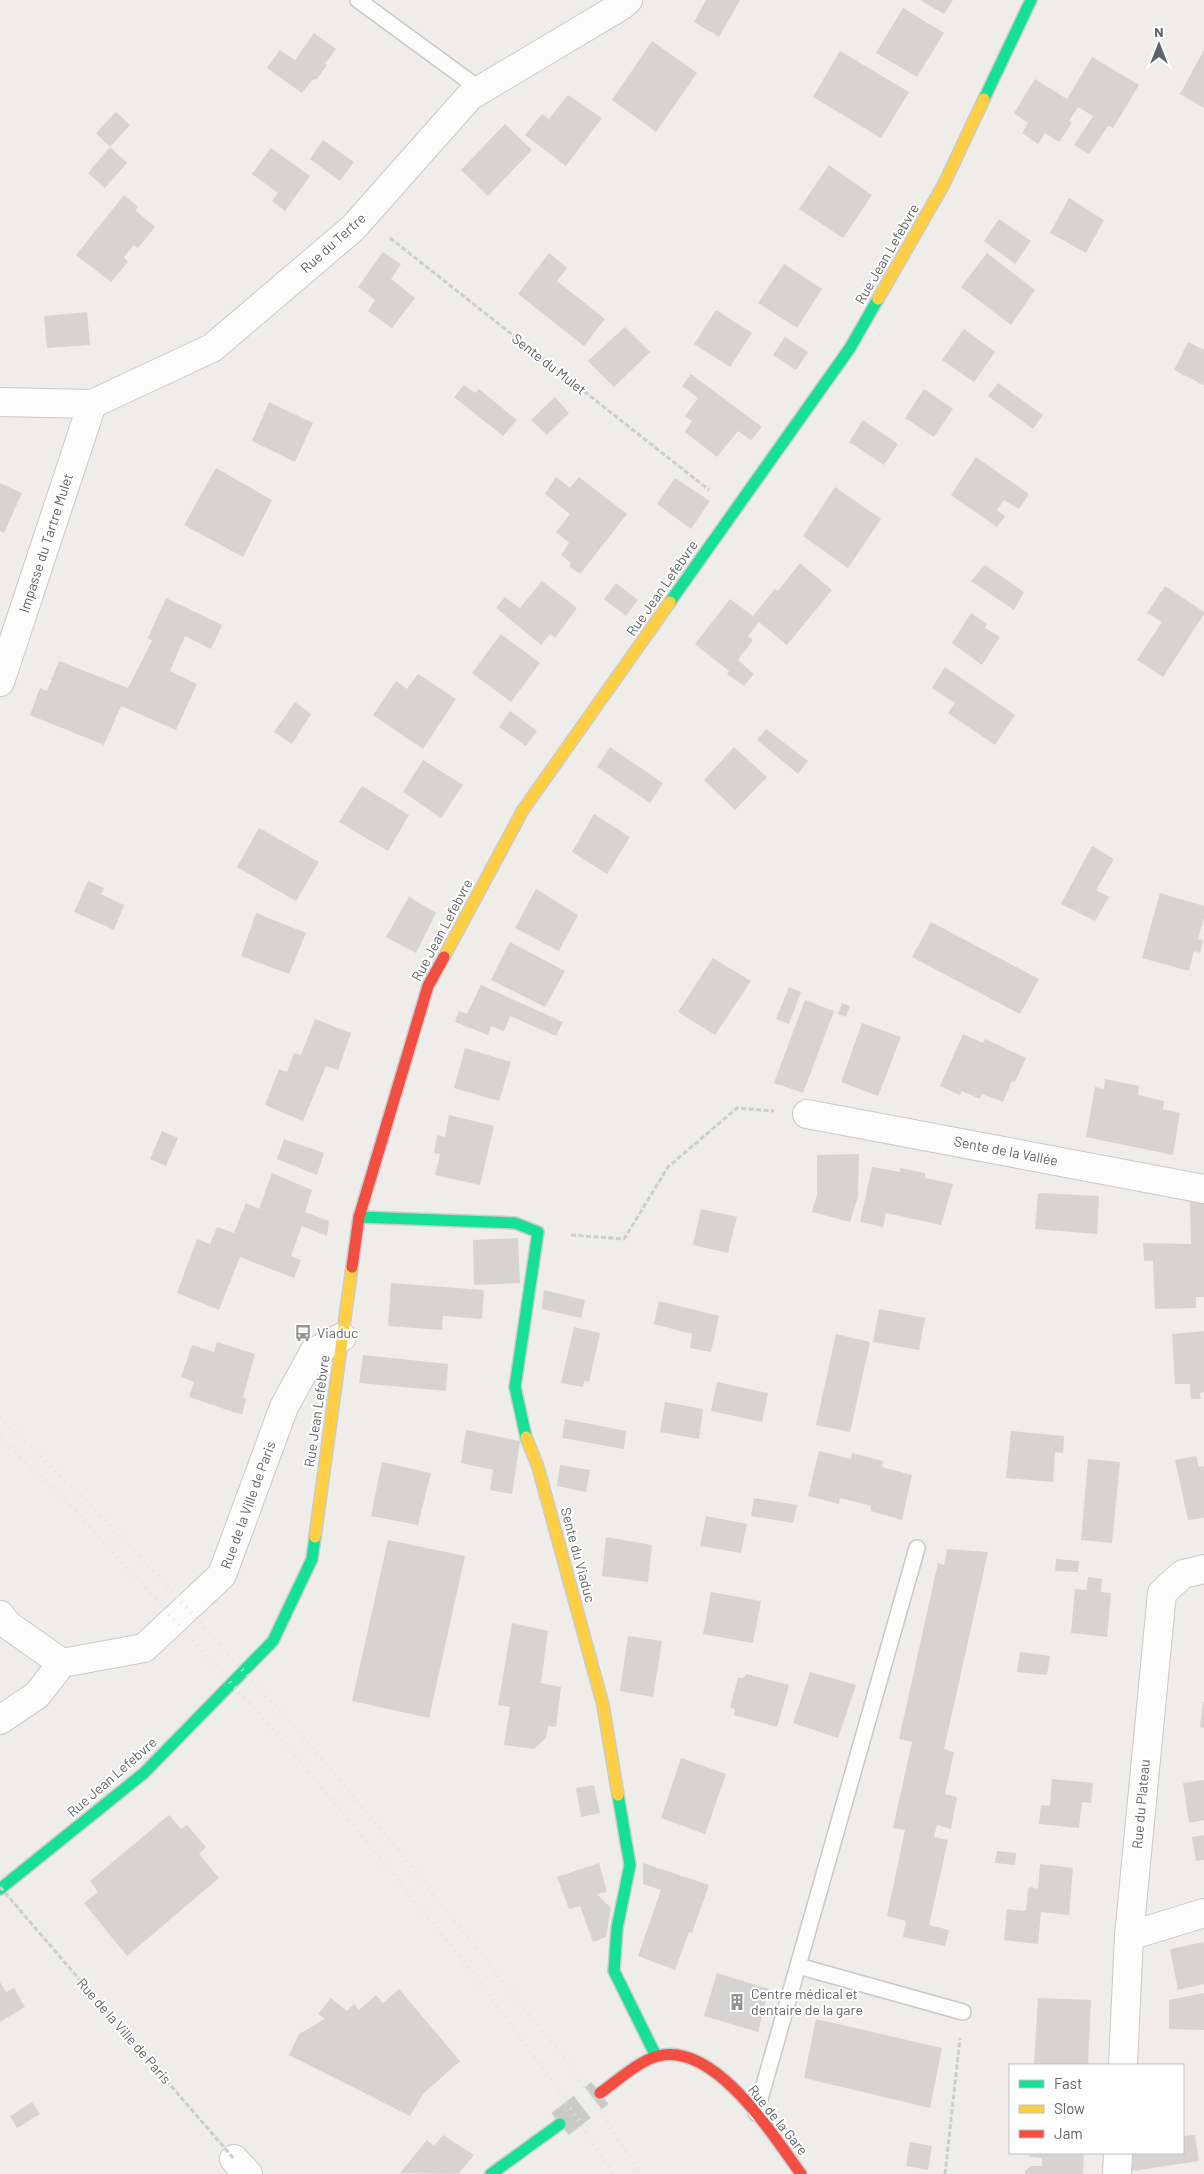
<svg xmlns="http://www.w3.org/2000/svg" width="1204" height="2174" viewBox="0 0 1204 2174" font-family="Barlow,sans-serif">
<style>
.building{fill:#d5d4d2}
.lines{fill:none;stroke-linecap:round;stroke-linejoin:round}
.secondary-tunnel{stroke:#cacac9;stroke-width:28;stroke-dasharray:28 14;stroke-linecap:butt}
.lane-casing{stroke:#c9c9c9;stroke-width:18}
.street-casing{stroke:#c9c9c9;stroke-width:30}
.fast-casing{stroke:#cbcbcb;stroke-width:14}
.slow-casing{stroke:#cbcbcb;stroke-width:14}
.jam-casing{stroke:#cbcbcb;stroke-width:14}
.path{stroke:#cacecd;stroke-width:3;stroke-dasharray:5 2.5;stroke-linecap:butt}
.lane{stroke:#fcfcfc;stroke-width:15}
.street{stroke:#fcfcfc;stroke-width:28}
.fast{stroke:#16e098;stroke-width:11}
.slow{stroke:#ffcf43;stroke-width:11}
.jam{stroke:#f24e42;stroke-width:11}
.rail{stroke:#e3e4e3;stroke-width:4;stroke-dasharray:1 6;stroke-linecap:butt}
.path-bridge{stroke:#cacecd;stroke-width:3;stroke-dasharray:5 2.5;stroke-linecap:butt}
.labels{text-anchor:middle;stroke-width:4;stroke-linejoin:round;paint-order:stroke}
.street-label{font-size:14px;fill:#5f6266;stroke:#fff}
.poi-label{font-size:14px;fill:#5f6266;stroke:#fff;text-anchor:start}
</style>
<rect width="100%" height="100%" fill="#eeedea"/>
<g class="building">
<polygon points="706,0 740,0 719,37 694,22"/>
<polygon points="920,0 953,0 944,14"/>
<polygon points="903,8 944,33 917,77 876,53"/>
<polygon points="314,33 336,49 325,64 327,65 317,79 312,80 302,93 267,68 280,50 295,60"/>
<polygon points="652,41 697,73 656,132 612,100"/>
<polygon points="1204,50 1204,108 1180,94"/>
<polygon points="840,51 909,92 881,138 813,97"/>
<polygon points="1092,57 1139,85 1113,128 1108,126 1089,154 1074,145 1093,116 1078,107 1069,121 1072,123 1059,142 1045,133 1038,144 1022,133 1028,123 1014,113 1035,79 1067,99"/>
<polygon points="568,95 602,118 566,166 525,135 542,114 549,119"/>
<polygon points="116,112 130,125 110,147 96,133"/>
<polygon points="505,124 532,150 488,196 461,170"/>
<polygon points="323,140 354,162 340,181 310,159"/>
<polygon points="110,147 127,163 105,188 88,173"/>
<polygon points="271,148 310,176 285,211 272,201 278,193 252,174"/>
<polygon points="829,165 872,195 843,238 799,209"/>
<polygon points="124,195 138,207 135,210 155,227 138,248 134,245 124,257 128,262 111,282 76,255"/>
<polygon points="1069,198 1104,220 1086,253 1050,233"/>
<polygon points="999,219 1031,241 1015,264 984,241"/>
<polygon points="383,252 401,264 391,279 415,298 392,328 368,311 375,300 358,287"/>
<polygon points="549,253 567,268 557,281 605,319 584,346 518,294"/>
<polygon points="987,253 1035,290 1011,325 961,287"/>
<polygon points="784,264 822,289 797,328 758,303"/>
<polygon points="716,310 752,333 730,367 694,344"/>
<polygon points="87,312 90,345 47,348 44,316"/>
<polygon points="625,327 650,352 614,387 588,361"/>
<polygon points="964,329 995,352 974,382 942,360"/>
<polygon points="785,337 808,352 796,370 773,355"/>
<polygon points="1188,342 1204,350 1204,385 1174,370"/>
<polygon points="691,374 762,427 751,440 738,431 717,457 685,432 692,421 685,416 698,398 682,386"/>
<polygon points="998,383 1043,415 1033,429 988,396"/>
<polygon points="464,385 475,393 479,389 517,420 503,436 454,397"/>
<polygon points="924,389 953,409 934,437 905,418"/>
<polygon points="555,397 569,413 547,435 531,420"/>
<polygon points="269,402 313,423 295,462 252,441"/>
<polygon points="863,420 898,444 884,465 849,442"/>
<polygon points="976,457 1029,494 1019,509 1004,500 997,510 1005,516 997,527 951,495"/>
<polygon points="216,468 272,500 243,557 184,525"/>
<polygon points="556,477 570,488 579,477 627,514 580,574 569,566 571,563 561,555 569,543 556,532 570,514 545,494"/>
<polygon points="675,478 710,501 691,529 657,504"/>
<polygon points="0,483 22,493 4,533 0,531"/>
<polygon points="835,487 881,519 848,568 803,536"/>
<polygon points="800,563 832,590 787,645 759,622 748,636 753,640 738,660 754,674 744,686 727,674 729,671 695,644 730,599 753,616 775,589 778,591"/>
<polygon points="985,565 1024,592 1014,610 971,581"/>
<polygon points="542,581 577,608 555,638 550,634 541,645 496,608 505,597 520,608"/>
<polygon points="616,583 638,600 626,616 604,599"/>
<polygon points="1165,586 1204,612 1204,614 1163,677 1137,660 1162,622 1147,613"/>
<polygon points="166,598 222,625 211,649 185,636 170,671 197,684 176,730 121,706 104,745 30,715 40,688 47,691 59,661 128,688 152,641 148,638"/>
<polygon points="971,613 987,624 985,628 1000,637 982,665 952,643"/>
<polygon points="501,634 540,663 511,702 472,673"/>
<polygon points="945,667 1015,715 995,745 948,713 955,703 932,688"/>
<polygon points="418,674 456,699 423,749 373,715 396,681 407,689"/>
<polygon points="295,702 311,714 292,744 274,732"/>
<polygon points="510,711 537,731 526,746 499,727"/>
<polygon points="766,729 808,761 798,774 757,740"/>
<polygon points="610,747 663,783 650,803 597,767"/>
<polygon points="734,747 767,777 735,810 704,780"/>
<polygon points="423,760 463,785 441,818 403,792"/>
<polygon points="362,786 409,815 388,851 339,822"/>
<polygon points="594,814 630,837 607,874 572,852"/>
<polygon points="259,828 319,862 296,901 237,867"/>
<polygon points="1092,846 1114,859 1096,890 1109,897 1095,921 1061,904"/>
<polygon points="88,881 104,888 101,894 124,905 114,930 74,912"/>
<polygon points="536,889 578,915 559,951 515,928"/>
<polygon points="1160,893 1204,906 1204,918 1198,939 1203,940 1200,953 1194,951 1189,971 1142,958"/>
<polygon points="409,897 436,913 416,953 386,937"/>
<polygon points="256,913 306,933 289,974 241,956"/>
<polygon points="931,922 1039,979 1020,1014 912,957"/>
<polygon points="510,942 565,971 545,1007 491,980"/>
<polygon points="713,958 751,981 715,1035 678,1012"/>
<polygon points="481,985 563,1022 556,1036 510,1016 504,1031 491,1026 488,1035 455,1022 459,1011 467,1014"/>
<polygon points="789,987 801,992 789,1024 776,1019"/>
<polygon points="805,1000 834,1011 803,1093 774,1083"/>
<polygon points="842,1003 850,1006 846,1017 838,1014"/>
<polygon points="315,1019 351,1033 338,1070 326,1066 303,1121 265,1105 279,1069 287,1072 294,1053 301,1055"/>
<polygon points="862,1023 901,1037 878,1096 841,1082"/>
<polygon points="963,1034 983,1043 985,1039 1026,1058 1015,1082 1012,1081 1003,1102 982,1094 980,1099 962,1091 960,1095 940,1086"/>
<polygon points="465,1048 511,1062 499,1101 454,1088"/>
<polygon points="1105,1079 1139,1086 1138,1095 1164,1101 1163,1109 1180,1113 1173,1155 1086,1137 1095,1087 1104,1089"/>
<polygon points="449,1115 494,1126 480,1185 435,1175 440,1154 434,1153 437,1135 445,1137"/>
<polygon points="162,1131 178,1138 166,1166 150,1159"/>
<polygon points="284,1139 324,1153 317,1175 277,1159"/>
<polygon points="859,1154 858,1196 850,1222 812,1212 817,1195 817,1155"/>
<polygon points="872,1167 900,1172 900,1168 925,1173 925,1178 953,1184 941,1225 886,1213 883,1227 860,1222"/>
<polygon points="272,1173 312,1190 305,1212 329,1221 327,1236 302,1226 291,1256 301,1260 294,1278 240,1257 219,1310 177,1293 197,1239 210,1244 217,1227 234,1233 246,1203 259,1209"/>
<polygon points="1038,1193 1099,1196 1097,1234 1035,1229"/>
<polygon points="1190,1201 1204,1204 1204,1297 1196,1297 1196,1308 1155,1309 1153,1261 1144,1261 1143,1243 1191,1244"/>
<polygon points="701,1209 737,1217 728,1253 693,1245"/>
<polygon points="518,1238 520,1283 474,1285 473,1240"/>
<polygon points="391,1283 484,1290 482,1319 443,1316 442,1330 388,1326"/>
<polygon points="544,1290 585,1300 581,1318 542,1309"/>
<polygon points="659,1301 719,1316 711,1352 690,1348 692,1334 654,1324"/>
<polygon points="879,1309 925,1318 919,1350 873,1342"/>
<polygon points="574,1327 600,1333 589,1382 584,1381 583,1387 561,1383"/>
<polygon points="1204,1331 1204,1392 1200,1393 1201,1399 1191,1399 1190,1384 1175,1384 1172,1334"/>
<polygon points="836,1334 870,1342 850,1432 816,1425"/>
<polygon points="217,1342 255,1354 243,1397 246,1399 242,1415 189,1397 194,1382 181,1377 192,1345 214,1352"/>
<polygon points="363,1355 448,1364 446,1391 359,1383"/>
<polygon points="717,1382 768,1393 762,1422 711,1411"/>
<polygon points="665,1402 703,1409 699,1439 660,1432"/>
<polygon points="565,1419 626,1431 624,1449 562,1438"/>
<polygon points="466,1430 520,1441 512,1494 490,1490 493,1470 461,1463"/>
<polygon points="1011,1431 1064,1436 1063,1453 1055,1452 1053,1482 1006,1478"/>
<polygon points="819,1451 851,1459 852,1453 883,1461 882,1467 912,1475 902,1520 871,1511 871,1506 856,1502 840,1498 839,1504 808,1496"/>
<polygon points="1196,1456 1199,1467 1204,1466 1204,1518 1188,1520 1175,1460"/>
<polygon points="1088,1459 1120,1462 1112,1543 1081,1540"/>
<polygon points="382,1462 431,1473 418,1525 371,1516"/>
<polygon points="560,1465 590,1470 586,1492 557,1486"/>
<polygon points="754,1498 797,1505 793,1523 751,1516"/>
<polygon points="706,1516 747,1524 741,1553 700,1546"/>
<polygon points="606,1537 652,1545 648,1582 602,1576"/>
<polygon points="388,1540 465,1556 429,1718 352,1701"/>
<polygon points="947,1549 988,1552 944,1749 954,1752 945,1794 957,1797 951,1829 937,1825 934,1837 948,1840 929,1925 949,1930 945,1946 903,1937 906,1921 887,1916 905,1830 893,1828 912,1742 899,1739 938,1563 944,1565"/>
<polygon points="1056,1559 1079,1561 1078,1572 1055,1571"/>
<polygon points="1088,1577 1102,1579 1101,1592 1111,1593 1107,1637 1071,1633 1075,1589 1086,1590"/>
<polygon points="711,1592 761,1601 753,1643 703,1634"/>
<polygon points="512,1623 548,1631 541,1683 561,1687 556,1727 548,1726 546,1738 534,1749 504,1745 510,1707 498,1705"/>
<polygon points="628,1636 662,1641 653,1697 620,1691"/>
<polygon points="1020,1652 1050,1656 1047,1675 1017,1672"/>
<polygon points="810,1672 856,1685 838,1738 793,1723"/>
<polygon points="746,1674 789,1685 777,1727 734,1715 735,1710 730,1707 738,1678 744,1678"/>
<polygon points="1203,1702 1204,1702 1204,1728 1200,1727"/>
<polygon points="681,1758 726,1774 705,1834 661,1818"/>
<polygon points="1052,1779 1093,1783 1091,1803 1082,1802 1079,1828 1039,1824 1041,1805 1050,1806"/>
<polygon points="1204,1780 1204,1820 1189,1823 1183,1783"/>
<polygon points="594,1785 600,1813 581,1817 576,1788"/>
<polygon points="169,1815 181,1829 187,1825 206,1847 199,1854 219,1878 127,1956 84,1903 98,1892 90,1881"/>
<polygon points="1204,1835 1204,1860 1196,1861 1192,1837"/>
<polygon points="997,1851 1016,1853 1015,1865 995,1863"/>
<polygon points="599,1863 607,1892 597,1894 611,1908 606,1937 593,1942 580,1906 569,1909 557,1877"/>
<polygon points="643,1863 709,1885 692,1933 689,1932 675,1970 638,1956 661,1890 643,1884"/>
<polygon points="1040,1864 1073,1868 1069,1915 1041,1912 1038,1944 1004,1940 1007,1909 1026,1911 1028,1889 1031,1887 1038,1889"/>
<polygon points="1204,1942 1204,1984 1178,1990 1170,1949"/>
<polygon points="717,1973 769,1989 758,2032 704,2016"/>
<polygon points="0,1982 6,1992 14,1988 25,2007 0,2022"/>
<polygon points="399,1989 460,2061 423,2094 410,2116 289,2055 299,2034 325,2019 318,2014 331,1998 347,2011 354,2004 359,2010 376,1995 383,2003"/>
<polygon points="1204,1993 1204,2030 1169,2029 1169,2000"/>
<polygon points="1038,1998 1091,2000 1088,2065 1034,2065"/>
<polygon points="816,2019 942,2048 930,2108 804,2078"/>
<polygon points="32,2102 40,2114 17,2128 10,2116"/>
<polygon points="443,2135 474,2155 458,2174 400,2173 427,2140 434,2146"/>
<polygon points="1195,2135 1199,2161 1132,2171 1133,2153 1183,2153 1183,2136"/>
<polygon points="910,2142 932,2146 928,2170 906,2166"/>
<polygon points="1029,2153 1084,2153 1083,2174 1025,2174 1025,2171 1031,2166 1042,2166 1042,2158 1029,2157"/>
</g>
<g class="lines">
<polyline class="secondary-tunnel" points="560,2124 600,2093"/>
<g class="lane-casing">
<g id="lane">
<polyline points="358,0 481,90"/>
<polyline points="798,1966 963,2012"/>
<polyline points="756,2113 917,1548"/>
</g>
</g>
<g class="street-casing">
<g id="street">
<polyline points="0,402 92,404 212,348 353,228 470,96 621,6 628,0"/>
<polyline points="0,682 92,404"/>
<polyline points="807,1114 1204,1189"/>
<polyline points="0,1615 8,1625 62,1663"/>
<polyline points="0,1720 37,1695 62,1663 144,1648 222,1575 284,1407 314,1352 342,1337"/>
<polyline points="1129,1936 1204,1913"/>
<polyline points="1123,2065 1129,1936 1162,1593 1183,1574 1204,1569"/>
<polyline points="234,2159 248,2174"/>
<polyline points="1117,2174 1118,2153"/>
</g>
</g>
<g class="fast-casing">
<g id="fast">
<polyline points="984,99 1031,0"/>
<polyline points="670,602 850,348 878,299"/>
<polyline points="359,1217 515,1223 538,1232 515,1387 526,1437"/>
<polyline points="618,1795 630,1865 617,1928 614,1971 656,2056"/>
<polyline points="0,1889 144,1773 273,1641 312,1559 315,1537"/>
<polyline points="491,2174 560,2124"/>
</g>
</g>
<g class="slow-casing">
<g id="slow">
<polyline points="878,299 944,184 984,99"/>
<polyline points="444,957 523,810 670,602"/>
<polyline points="526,1437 538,1467 603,1705 618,1795"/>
<polyline points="315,1537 352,1267"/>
</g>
</g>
<g class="jam-casing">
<g id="jam">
<polyline points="352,1267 359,1217 428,986 444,957"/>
<path d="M600,2093C616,2082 640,2060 658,2056C715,2042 773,2135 801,2174"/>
</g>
</g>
<g class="path">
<polyline points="390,238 709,490"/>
<polyline points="571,1235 624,1239 668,1167 737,1108 774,1111"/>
<polyline points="945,2174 960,2038"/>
</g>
<use href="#lane" class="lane"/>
<use href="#street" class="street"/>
<use href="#fast" class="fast"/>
<use href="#slow" class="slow"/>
<use href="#jam" class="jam"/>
<g class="rail">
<polyline points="0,1417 85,1500 150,1567 301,1735 398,1850 569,2064 641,2174"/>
<polyline points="0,1437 75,1510 288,1746 459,1955 552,2080 613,2174"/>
</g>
<polyline class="path-bridge" points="0,1887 234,2159"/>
</g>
<defs>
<g id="bus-bare" transform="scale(1.35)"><path d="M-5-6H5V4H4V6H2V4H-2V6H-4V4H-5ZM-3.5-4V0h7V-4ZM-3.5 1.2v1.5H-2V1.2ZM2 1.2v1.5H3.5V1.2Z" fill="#919394" stroke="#fff" stroke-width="2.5" paint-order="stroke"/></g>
<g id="building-bare" transform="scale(1.35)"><path d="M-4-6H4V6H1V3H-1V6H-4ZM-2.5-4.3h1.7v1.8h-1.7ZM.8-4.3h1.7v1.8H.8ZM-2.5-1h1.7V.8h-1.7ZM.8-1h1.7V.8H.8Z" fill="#919394" stroke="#fff" stroke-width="2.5" paint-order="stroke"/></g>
</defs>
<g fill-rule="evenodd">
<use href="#bus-bare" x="303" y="1333"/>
<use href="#building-bare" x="737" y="2002"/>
</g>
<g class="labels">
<g class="street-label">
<text transform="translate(333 243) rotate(-42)" y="5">Rue du Tertre</text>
<text transform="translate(887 254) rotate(-60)" y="5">Rue Jean Lefebvre</text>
<text transform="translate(549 364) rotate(38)" y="5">Sente du Mulet</text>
<text transform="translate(46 543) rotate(-72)" y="5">Impasse du Tartre Mulet</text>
<text transform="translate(662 588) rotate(-55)" y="5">Rue Jean Lefebvre</text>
<text transform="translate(442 930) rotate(-62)" y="5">Rue Jean Lefebvre</text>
<text transform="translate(1006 1151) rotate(11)" y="5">Sente de la Vallée</text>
<text transform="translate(317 1411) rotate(-82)" y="5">Rue Jean Lefebvre</text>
<text transform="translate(248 1505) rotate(-70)" y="5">Rue de la Ville de Paris</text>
<text transform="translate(578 1555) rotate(75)" y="5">Sente du Viaduc</text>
<text transform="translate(112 1777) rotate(-41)" y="5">Rue Jean Lefebvre</text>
<text transform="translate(1141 1804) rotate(-85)" y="5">Rue du Plateau</text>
<text transform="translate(124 2031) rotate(49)" y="5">Rue de la Ville de Paris</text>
<text transform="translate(778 2120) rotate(51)" y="5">Rue de la Gare</text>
</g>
<g class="poi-label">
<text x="317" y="1338">Viaduc</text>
<text x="751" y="1999">Centre médical et<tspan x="751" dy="16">dentaire de la gare</tspan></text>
</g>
</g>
<rect x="1009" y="2064" width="175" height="90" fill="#ffffff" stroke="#bfc0c2"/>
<rect x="1019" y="2080" width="25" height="8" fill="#16e098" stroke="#bfc0c2"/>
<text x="1054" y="2089" font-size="15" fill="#5f6266">Fast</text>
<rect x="1019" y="2105" width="25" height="8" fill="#ffcf43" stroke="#bfc0c2"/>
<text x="1054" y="2114" font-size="15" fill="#5f6266">Slow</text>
<rect x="1019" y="2130" width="25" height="8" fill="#f24e42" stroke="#bfc0c2"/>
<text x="1054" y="2139" font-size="15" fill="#5f6266">Jam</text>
<g transform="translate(1159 45)" stroke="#ffffff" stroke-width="4" paint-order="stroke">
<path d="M0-4L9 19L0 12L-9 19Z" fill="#5f6266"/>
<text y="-8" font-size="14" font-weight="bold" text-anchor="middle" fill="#5f6266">N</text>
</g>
</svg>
